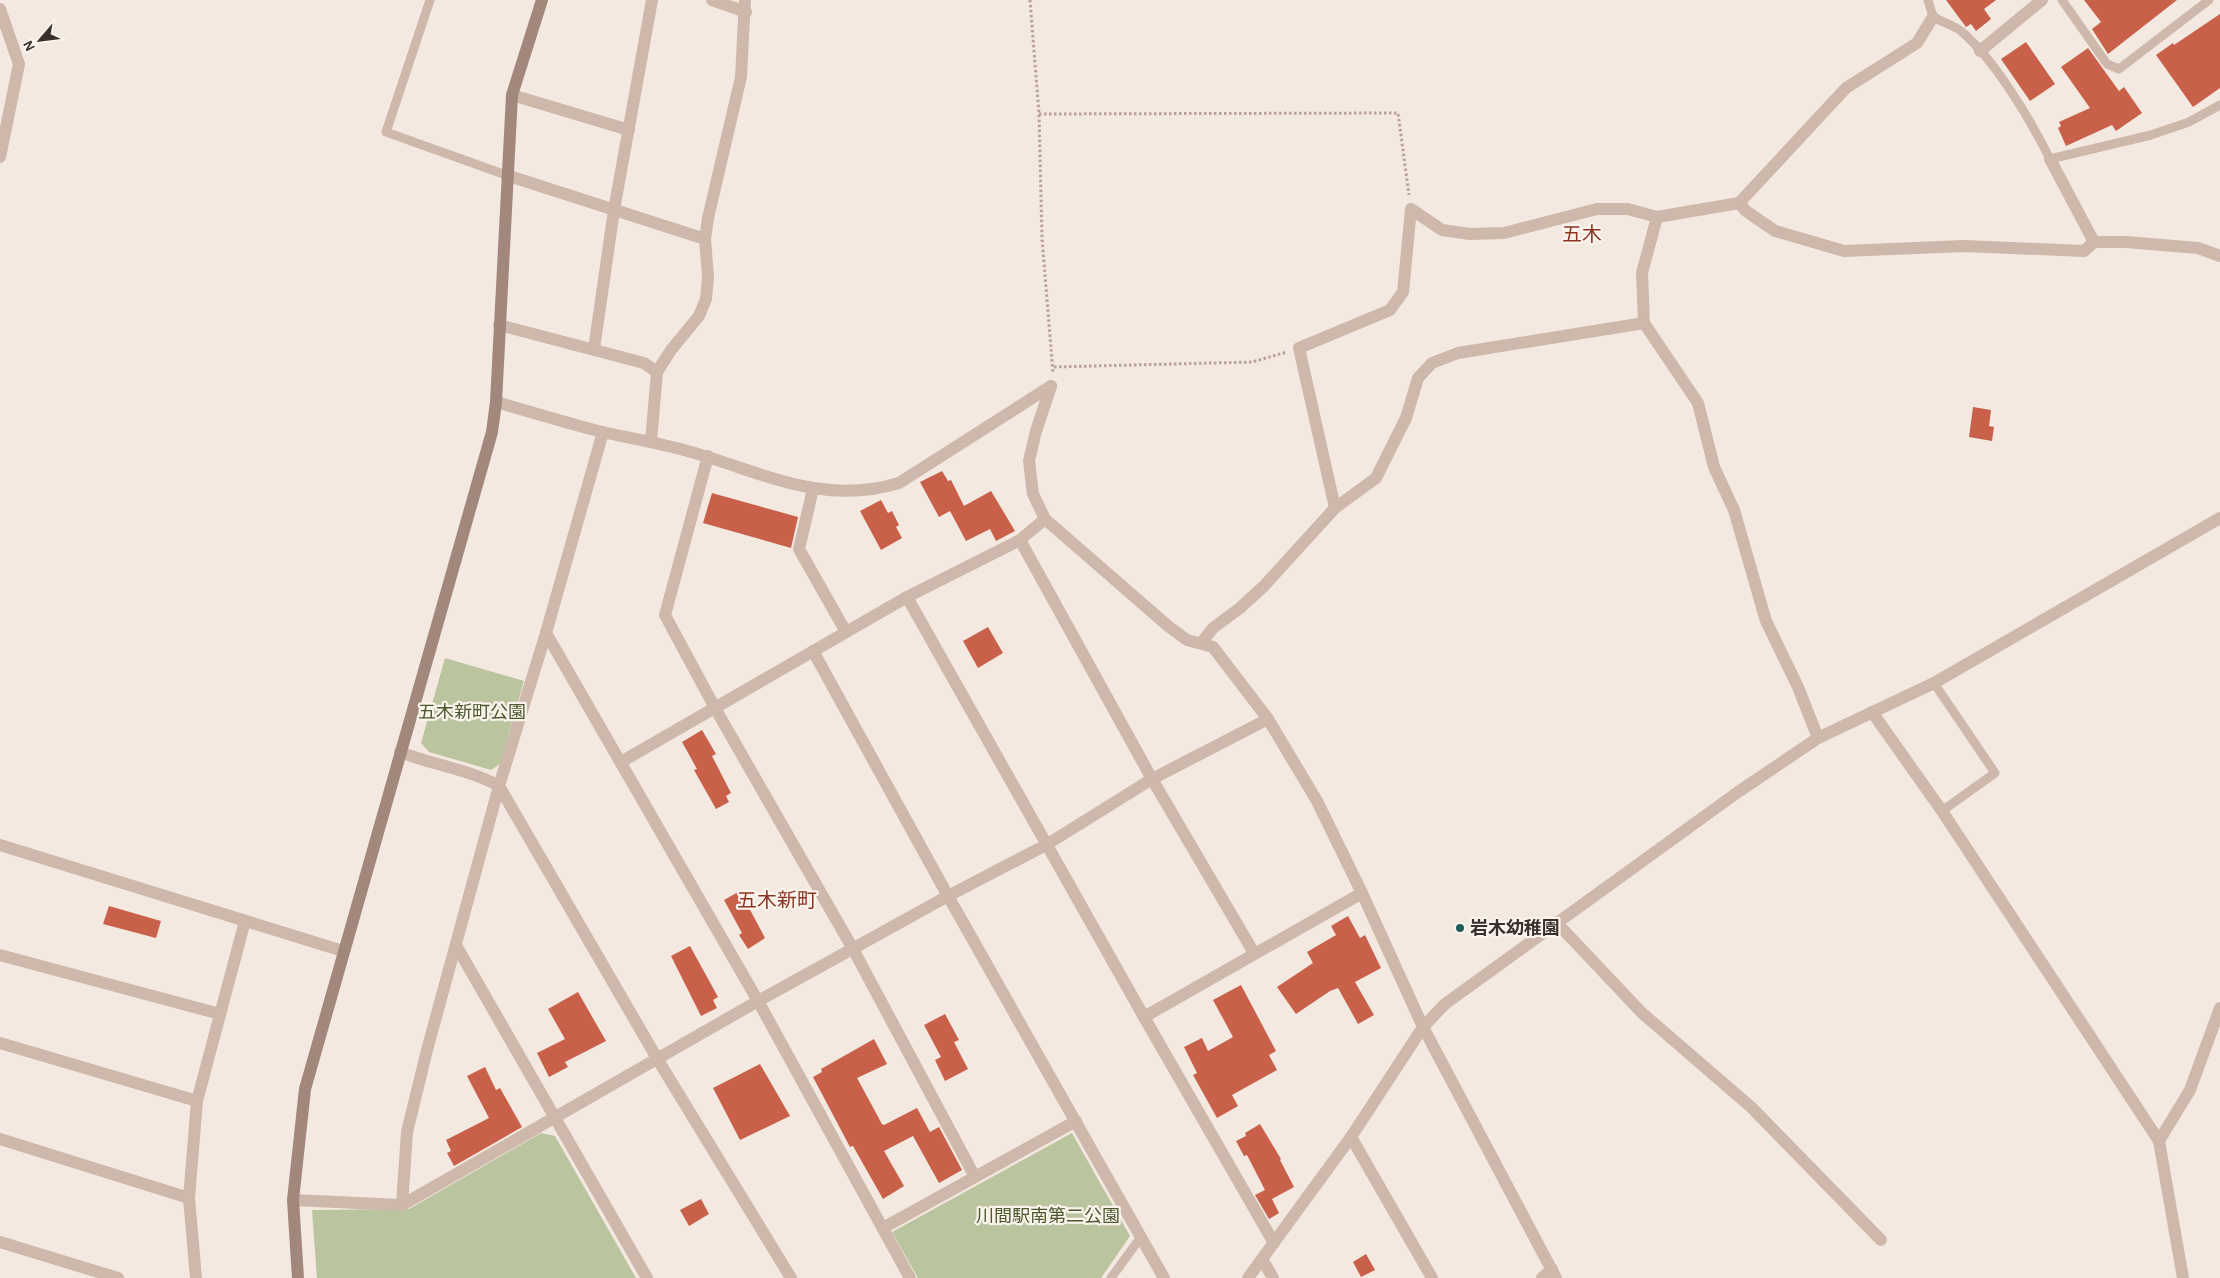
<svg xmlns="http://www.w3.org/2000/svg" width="2220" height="1278" viewBox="0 0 2220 1278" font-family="'Alegreya Sans','Noto Sans JP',sans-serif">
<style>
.green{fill:#bac49f}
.building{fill:#c8604a}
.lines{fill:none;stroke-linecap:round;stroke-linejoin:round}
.path{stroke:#b9a295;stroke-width:3;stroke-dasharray:2.5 2.5;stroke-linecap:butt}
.lane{stroke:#cdb8ab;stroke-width:9}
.street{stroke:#cdb8ab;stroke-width:12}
.secondary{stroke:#a1877c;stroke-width:12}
.poi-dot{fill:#1f5d5d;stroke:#fbf4ed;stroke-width:2}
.labels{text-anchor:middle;stroke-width:4.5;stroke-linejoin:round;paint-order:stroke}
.park-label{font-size:18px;fill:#4c592e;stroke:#fbf4ed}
.poi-label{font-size:18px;font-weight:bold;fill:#3a2f2b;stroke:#fbf4ed;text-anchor:start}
.quarter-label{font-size:20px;fill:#8b3422;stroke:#fbf4ed}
</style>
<rect width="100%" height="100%" fill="#f4e9e0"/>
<g class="green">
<polygon points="445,658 524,681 500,764 491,770 429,752 421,743"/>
<polygon points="541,1133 555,1136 636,1278 317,1278 312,1210 409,1209"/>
<polygon points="1072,1133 1130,1236 1101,1278 918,1278 892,1232"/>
</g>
<g class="building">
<polygon points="1946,0 1996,0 1984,9 1991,19 1976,31 1971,24 1966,27"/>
<polygon points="2084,0 2177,0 2108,54 2092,29 2101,22"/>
<polygon points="2220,14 2220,88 2193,107 2156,55 2173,43 2174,45"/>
<polygon points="2026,42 2055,84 2030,101 2001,59"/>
<polygon points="2088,48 2119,91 2124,87 2142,113 2116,131 2112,125 2066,146 2058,128 2061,126 2059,122 2090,108 2061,67"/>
<polygon points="1973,407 1991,410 1989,426 1994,427 1992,441 1969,437"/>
<polygon points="942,471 948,481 951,480 964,506 991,491 1015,531 996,541 990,529 966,541 950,511 939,517 920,482"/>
<polygon points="712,493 798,517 791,548 703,523"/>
<polygon points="881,500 888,513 892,511 899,525 896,527 902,538 881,550 860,511"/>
<polygon points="988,627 1003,653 978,668 963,641"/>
<polygon points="702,730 716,754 712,756 731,793 726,796 729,802 716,809 694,770 697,769 682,742"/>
<polygon points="740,891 765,938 748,949 739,935 742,933 724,900"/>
<polygon points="109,906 161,921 156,938 103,924"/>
<polygon points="1348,916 1360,938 1365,935 1381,968 1355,982 1374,1015 1358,1024 1338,988 1330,991 1296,1014 1277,987 1313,963 1307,952 1336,935 1331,926"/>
<polygon points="690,946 718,997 713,1000 717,1008 701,1016 671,956"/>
<polygon points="1241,985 1276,1051 1269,1055 1277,1070 1232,1095 1238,1106 1217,1118 1193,1075 1197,1073 1184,1047 1202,1038 1208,1051 1233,1037 1213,1000"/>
<polygon points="578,992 606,1041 565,1062 568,1067 549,1077 537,1053 565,1039 548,1009"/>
<polygon points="945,1014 959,1040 954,1042 968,1069 945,1081 935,1060 941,1057 924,1025"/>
<polygon points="874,1039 887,1064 857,1078 882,1124 884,1125 917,1108 930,1132 939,1127 962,1170 939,1183 913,1136 884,1151 904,1186 883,1199 853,1146 850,1147 813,1077 822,1072 821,1069"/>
<polygon points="760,1064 790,1116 740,1140 713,1088"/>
<polygon points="485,1067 496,1090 500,1088 522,1127 454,1166 447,1153 451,1151 446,1140 489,1118 467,1076"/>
<polygon points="1260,1124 1281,1159 1280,1160 1294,1187 1272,1199 1279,1213 1269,1219 1255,1195 1265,1190 1247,1155 1244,1156 1236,1141 1246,1136 1245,1133"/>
<polygon points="701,1199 709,1214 689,1226 680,1210"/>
<polygon points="1366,1254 1375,1270 1361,1277 1353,1262"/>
</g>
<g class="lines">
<g class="path">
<polyline points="1030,0 1039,114 1042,238 1053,373"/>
<polyline points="1039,114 1398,113 1409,195"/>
<polyline points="1054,367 1252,362 1287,352"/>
</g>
<g class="lane">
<polyline points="430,0 386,132 506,175"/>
<path d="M1928,0L1933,17C1942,22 1953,25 1961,31C1995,60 2030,119 2050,159L2151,135L2189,122L2220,105"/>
<polyline points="2062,0 2107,64 2119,69 2209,0"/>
<polyline points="1934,683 1995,773 1942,811"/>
<polyline points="1111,1278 1141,1237"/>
</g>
<g class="street">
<polyline points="712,0 746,12"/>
<polyline points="0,9 19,64 0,157"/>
<polyline points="1980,51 2042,0"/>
<polyline points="512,95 629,130"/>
<polyline points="2050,159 2094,242"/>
<polyline points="506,175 705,239"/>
<polyline points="1739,203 1746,211 1775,231 1844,251 1964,246 2084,251 2094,242 2126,242 2198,248 2220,256"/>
<polyline points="1657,217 1642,273 1644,323 1698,403 1714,467 1734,510 1766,621 1798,687 1818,738"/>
<polyline points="499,325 644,363 657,372"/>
<polyline points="594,349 614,210 652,0"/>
<polyline points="1051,386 1036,431 1029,461 1033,494 1045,519 1168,626 1187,640 1213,647 1268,719 1317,801 1362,893 1423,1027 1556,1278"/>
<path d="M496,402C531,412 567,423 602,432C630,438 657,443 684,450C758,470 820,507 899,483L1051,386"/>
<polyline points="651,441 657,372 671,350 699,316 706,299 708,277 705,239 708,218 741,77 745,0"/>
<polyline points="708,456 665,615 715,708 853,949 975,1177"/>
<polyline points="813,489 799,549 846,632"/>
<polyline points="1335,508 1299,348 1390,310 1403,292 1411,209 1442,230 1470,234 1504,233 1597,209 1628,209 1657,217 1739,203 1846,88 1917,43 1933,17"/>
<polyline points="1020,540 1152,779 1254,953"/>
<polyline points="907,597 1144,1017 1274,1243"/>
<polyline points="546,633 758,1001 910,1278"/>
<polyline points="1202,642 1213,628 1240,608 1264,586 1335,508 1376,478 1406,418 1418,378 1432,363 1458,353 1644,323"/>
<polyline points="813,651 948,896 1164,1278"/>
<polyline points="1872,712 1942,811 2159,1141 2183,1278"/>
<path d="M400,752C433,765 468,769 499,786L658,1060L791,1278"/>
<polyline points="621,762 907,597 1020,540 1045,519"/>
<polyline points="0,845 343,951"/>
<polyline points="1556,922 1642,1013 1751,1107 1881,1240"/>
<polyline points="457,947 647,1278"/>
<polyline points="0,955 220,1014"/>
<polyline points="1144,1017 1362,893"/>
<polyline points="0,1043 197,1101"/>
<polyline points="1351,1137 1432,1278"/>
<polyline points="0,1139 189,1198"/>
<polyline points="2159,1141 2190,1090 2220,1008"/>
<polyline points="293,1200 402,1205 758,1001 948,896 1046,845 1152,779 1268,719"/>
<polyline points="402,1205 407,1132 427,1050 499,786 546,633 603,432"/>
<polyline points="883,1228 1076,1121"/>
<polyline points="0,1242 118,1278"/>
<polyline points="1262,1259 1273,1278"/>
<polyline points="196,1278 189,1198 197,1101 245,921"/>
<polyline points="1248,1278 1351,1137 1423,1027 1445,1004 1738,792 1818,738 1934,683 2220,518"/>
<polyline points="1542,1278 1552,1269"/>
</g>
<polyline class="secondary" points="298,1278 293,1200 305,1089 492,432 496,402 512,95 542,0"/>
</g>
<circle class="poi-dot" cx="1460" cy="928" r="5"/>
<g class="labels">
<g class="park-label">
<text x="472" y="718">五木新町公園</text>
<text x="1048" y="1222">川間駅南第二公園</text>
</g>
<g class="poi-label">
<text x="1470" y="934">岩木幼稚園</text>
</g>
<g class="quarter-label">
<text x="1582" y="241">五木</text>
<text x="777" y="907">五木新町</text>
</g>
</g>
<g transform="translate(40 40) rotate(242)" stroke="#fbf4ed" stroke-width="4" paint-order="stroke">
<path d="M0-4L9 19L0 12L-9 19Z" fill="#3a2f2b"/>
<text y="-8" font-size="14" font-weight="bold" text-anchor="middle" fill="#3a2f2b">N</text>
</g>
</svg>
